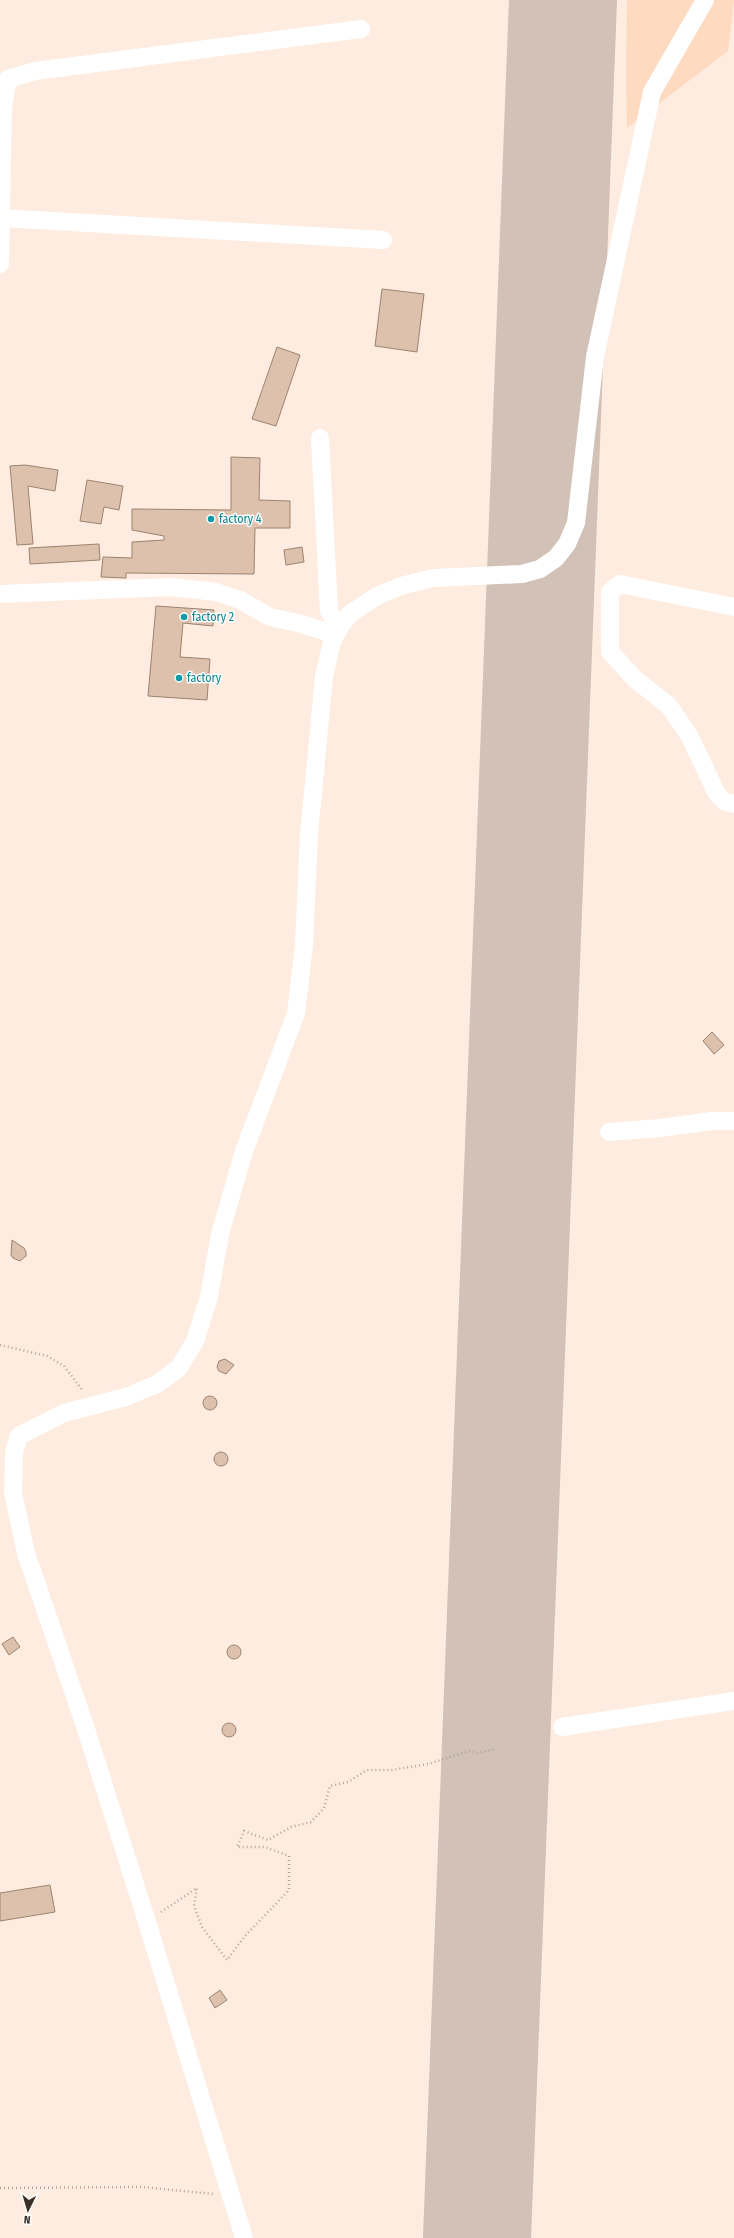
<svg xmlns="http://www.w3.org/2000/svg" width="734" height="2238" viewBox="0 0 734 2238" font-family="'Fira Sans Condensed',sans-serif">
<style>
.built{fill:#fedbc0}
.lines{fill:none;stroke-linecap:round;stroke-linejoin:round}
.runway{stroke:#d1c1b6;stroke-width:108}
.building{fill:#ddc1ac;stroke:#9c836f}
.path{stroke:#b4a59a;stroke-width:2.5;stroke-dasharray:1 3;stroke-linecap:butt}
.minor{stroke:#fff;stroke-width:18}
.culture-dot{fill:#0f9aa8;stroke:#fdfdfd;stroke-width:1.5}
.labels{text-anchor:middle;stroke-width:3;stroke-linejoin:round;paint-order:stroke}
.culture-label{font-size:12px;fill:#0d838f;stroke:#fdfdfd;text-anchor:start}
</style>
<rect width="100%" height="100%" fill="#fdecdf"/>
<polygon class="built" points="627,0 734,0 728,51 627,128 626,77"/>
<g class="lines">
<polyline class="runway" points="477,2238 563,0"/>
</g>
<g class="building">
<polygon points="382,289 424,294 417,352 375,346"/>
<polygon points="277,347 300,355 276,426 252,419"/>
<polygon points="231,457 260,458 259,500 290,501 290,528 255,528 254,574 126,573 126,578 101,577 103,557 132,558 132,542 164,540 164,536 132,530 132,509 231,510"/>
<polygon points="25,465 58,470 55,491 28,486 33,544 17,545 10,466"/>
<polygon points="87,480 123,486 119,510 104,507 101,524 80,521"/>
<polygon points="99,544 100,560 30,564 29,548"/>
<polygon points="302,547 304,562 286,565 284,550"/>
<polygon points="156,606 214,610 213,626 183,623 180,657 210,659 207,700 148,696"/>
<polygon points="712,1032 724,1045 714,1054 703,1041"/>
<polygon points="12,1240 24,1248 26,1252 26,1256 20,1261 13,1258 11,1255"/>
<polygon points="225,1359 234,1365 226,1374 219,1371 217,1367 219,1361"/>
<circle cx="210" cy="1403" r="7"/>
<circle cx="221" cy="1459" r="7"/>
<polygon points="13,1637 20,1647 9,1655 2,1644"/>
<circle cx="234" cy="1652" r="7"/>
<circle cx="229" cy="1730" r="7"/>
<polygon points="50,1885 55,1912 0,1921 0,1893"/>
<polygon points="220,1990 227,2000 215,2008 209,1998"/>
</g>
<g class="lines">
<g class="path">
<polyline points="0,1345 47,1356 64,1366 83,1391"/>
<polyline points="161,1912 197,1888 194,1906 202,1927 227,1960 245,1936 289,1890 289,1856 265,1847 237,1847 244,1831 268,1840 291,1827 311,1822 324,1808 330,1786 348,1782 367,1770 392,1770 428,1764 469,1751 477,1753 496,1749"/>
<polyline points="0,2188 142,2187 213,2194"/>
</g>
<g class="minor">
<polyline points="2,218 383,240"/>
<polyline points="0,264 3,107 8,79 35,71 361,29"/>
<polyline points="320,438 329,611 339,629"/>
<polyline points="0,594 171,587 216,592 240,600 270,617 302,624 335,635"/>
<polyline points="734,607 620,584 610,592 610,652 635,679 669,706 689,735 717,794 725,802 734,804"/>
<polyline points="609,1132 660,1128 712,1121 734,1121"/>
<polyline points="562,1727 734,1701"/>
<polyline points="244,2238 147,1922 84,1723 26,1553 13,1493 14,1452 19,1436 64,1413 126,1397 157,1384 179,1368 195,1341 209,1297 220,1234 244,1151 296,1013 304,945 309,834 324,677 332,642 341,625 350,614 377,596 401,586 433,578 522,574 540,569 556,558 567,544 576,523 595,357 652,92 705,0"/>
</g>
</g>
<g class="culture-dot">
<circle cx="211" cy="519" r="4"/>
<circle cx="184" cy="617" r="4"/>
<circle cx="179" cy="678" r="4"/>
</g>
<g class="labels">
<g class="culture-label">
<text x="219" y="523">factory 4</text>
<text x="192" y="621">factory 2</text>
<text x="187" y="682">factory</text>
</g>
</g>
<g transform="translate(28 2210) rotate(185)" stroke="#fdfdfd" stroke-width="3" paint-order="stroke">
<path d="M0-3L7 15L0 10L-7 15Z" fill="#3a2f27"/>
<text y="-6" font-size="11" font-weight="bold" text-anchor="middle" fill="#3a2f27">N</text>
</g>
</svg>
